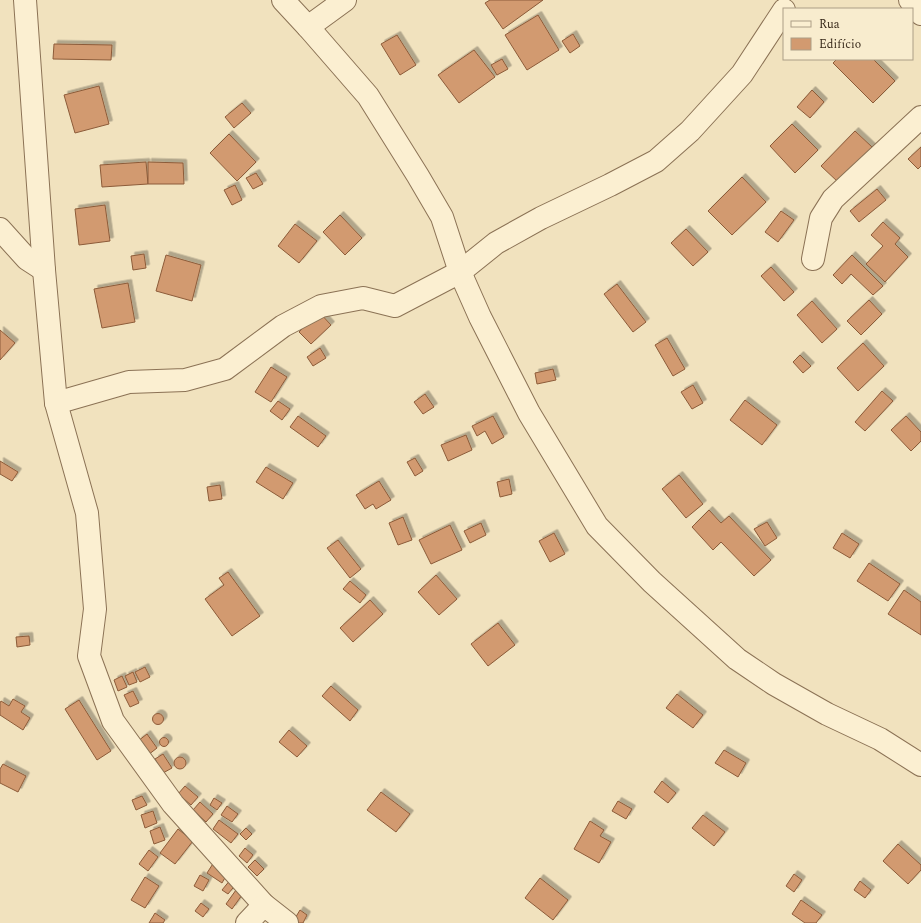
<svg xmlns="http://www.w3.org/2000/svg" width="921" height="923" viewBox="0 0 921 923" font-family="Spectral,serif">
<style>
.building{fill:#d29a70;stroke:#8c5b39;filter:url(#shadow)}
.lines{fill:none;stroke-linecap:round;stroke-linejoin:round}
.minor-casing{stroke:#8b7255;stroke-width:24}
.minor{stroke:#fbefd1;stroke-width:22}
</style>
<defs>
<filter id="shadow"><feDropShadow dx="3.5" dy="-3.5" stdDeviation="0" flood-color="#0004"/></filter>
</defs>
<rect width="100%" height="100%" fill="#f1e2be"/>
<g class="building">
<polygon points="490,0 543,0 503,29 485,3"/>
<polygon points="538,15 559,50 527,70 505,35"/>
<polygon points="573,34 580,46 570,53 562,41"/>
<polygon points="397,35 416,65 400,75 381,44"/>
<polygon points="54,44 112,45 111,60 53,59"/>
<polygon points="474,50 495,77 459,103 438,75"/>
<polygon points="502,59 508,69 497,75 491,65"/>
<polygon points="837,59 873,59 895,81 873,103 833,63"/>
<polygon points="99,86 109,124 75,133 64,95"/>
<polygon points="812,90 824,102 810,118 797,107"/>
<polygon points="242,103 251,113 234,128 225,117"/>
<polygon points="792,124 818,150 795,173 770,146"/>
<polygon points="855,131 872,147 838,182 821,166"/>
<polygon points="229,134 256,162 237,181 210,153"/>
<polygon points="921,147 921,166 918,169 908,159"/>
<polygon points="146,162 148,184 102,187 100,165"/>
<polygon points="148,162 183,163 184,184 148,184"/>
<polygon points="256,173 263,184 253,189 246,178"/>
<polygon points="742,177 766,202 732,235 708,211"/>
<polygon points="235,185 242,200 232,205 224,190"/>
<polygon points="877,189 886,200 859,222 850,211"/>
<polygon points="105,205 110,241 79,245 75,209"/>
<polygon points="781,211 794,220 778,242 765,232"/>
<polygon points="340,215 362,238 345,255 323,232"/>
<polygon points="883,222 900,238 895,244 908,257 885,282 866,264 883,246 871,235"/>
<polygon points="295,224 317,241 299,263 278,246"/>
<polygon points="686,229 708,252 693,266 671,243"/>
<polygon points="144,254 146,268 133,270 131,256"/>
<polygon points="166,255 201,265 192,301 156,291"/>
<polygon points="852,255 883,286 873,295 851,274 842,284 833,275"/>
<polygon points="771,267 794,292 784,301 761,276"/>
<polygon points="128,283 135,322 102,328 94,289"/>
<polygon points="617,284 646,322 633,332 604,294"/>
<polygon points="869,300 882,314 861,335 847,321"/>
<polygon points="812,301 837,329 822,343 797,315"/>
<polygon points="319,312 331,325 311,344 299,332"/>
<polygon points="0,330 15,343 0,360"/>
<polygon points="667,338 685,369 673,376 655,345"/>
<polygon points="863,343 884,366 858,391 837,368"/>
<polygon points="320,348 326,358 313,366 307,357"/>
<polygon points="800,355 811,366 803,373 793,362"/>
<polygon points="271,367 287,377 271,402 255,392"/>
<polygon points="553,369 556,380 537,384 535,373"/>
<polygon points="693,385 703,403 692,409 681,392"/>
<polygon points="882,391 893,401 865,431 855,422"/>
<polygon points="425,394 434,407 423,414 414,402"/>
<polygon points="745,400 777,425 762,445 730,420"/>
<polygon points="278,401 290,409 282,420 270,411"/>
<polygon points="298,416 326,436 318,447 290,427"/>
<polygon points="493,416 504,437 492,444 485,431 477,436 472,426"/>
<polygon points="906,416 921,432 921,441 911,451 891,430"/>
<polygon points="466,435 472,450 448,461 441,445"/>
<polygon points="415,458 423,471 415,476 407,462"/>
<polygon points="0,461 18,472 12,481 0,474"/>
<polygon points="266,467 293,483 283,499 256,482"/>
<polygon points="679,475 703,504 686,518 662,489"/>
<polygon points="509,479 512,494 500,497 497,482"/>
<polygon points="379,481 391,500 376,509 373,504 365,509 356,495"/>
<polygon points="220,485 222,499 209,501 207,487"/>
<polygon points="709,510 721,523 729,516 771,560 754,576 721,542 713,550 692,527"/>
<polygon points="403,517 412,540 398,545 389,523"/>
<polygon points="767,522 777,538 765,546 754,529"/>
<polygon points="481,523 486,535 470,543 464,531"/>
<polygon points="450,525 462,550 431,564 419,540"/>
<polygon points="554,533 565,554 550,562 539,541"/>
<polygon points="842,533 859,544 850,558 833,548"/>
<polygon points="338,540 361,569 350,578 327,548"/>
<polygon points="869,563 900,584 888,601 857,581"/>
<polygon points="228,572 260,616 232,636 205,599 224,585 219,578"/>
<polygon points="436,575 457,599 439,615 418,592"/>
<polygon points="350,581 366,595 360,603 343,589"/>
<polygon points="904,590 921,602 921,635 888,614"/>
<polygon points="370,600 383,614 353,642 340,628"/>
<polygon points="498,623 515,645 488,666 471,644"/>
<polygon points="29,636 30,645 17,647 16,637"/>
<polygon points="145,667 150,677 140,682 135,672"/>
<polygon points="133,672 137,682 129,685 125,676"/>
<polygon points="122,676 127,687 118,691 114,680"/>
<polygon points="331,686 358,710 350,721 322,696"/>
<polygon points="133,691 139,703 130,707 124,695"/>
<polygon points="677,694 703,715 693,728 666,708"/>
<polygon points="13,699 25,706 21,712 30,718 23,730 0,715 0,703 1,701 9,706"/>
<polygon points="79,700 111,751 97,760 65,709"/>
<circle cx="158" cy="719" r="5.5"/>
<polygon points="289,730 307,746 297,757 279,742"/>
<polygon points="147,734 157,748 148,755 138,741"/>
<circle cx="164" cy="742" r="4.5"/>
<polygon points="724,750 746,763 738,777 715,763"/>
<polygon points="163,754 172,768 163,773 155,759"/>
<circle cx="180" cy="763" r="6"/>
<polygon points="3,764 26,776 18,792 0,783 0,769"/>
<polygon points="662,781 676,793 668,803 654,792"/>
<polygon points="185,786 198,797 191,805 178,794"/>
<polygon points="381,792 410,814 396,832 367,810"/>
<polygon points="142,796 147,805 136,810 132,800"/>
<polygon points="214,798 222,803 217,810 210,805"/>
<polygon points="618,801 632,809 626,819 612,811"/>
<polygon points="200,802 213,814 206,822 193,810"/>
<polygon points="227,806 238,814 232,822 221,815"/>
<polygon points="153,811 157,823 145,828 141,815"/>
<polygon points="703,815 725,832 714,846 692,828"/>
<polygon points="219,820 238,834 231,843 213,829"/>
<polygon points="590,821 604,830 600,836 611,842 599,863 574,849"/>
<polygon points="160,827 165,840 154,844 150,831"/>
<polygon points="246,828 252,834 246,840 240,834"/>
<polygon points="178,829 193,841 175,864 160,853"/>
<polygon points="898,844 921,865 921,870 908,884 883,861"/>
<polygon points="245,848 253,855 247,863 239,856"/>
<polygon points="149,850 158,857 148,871 139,864"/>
<polygon points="216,859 227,874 222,883 207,873"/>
<polygon points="255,860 264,869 257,876 248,867"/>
<polygon points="794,874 802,880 794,892 786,886"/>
<polygon points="200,875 209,880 203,891 194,886"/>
<polygon points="145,877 159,886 145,908 131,900"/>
<polygon points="540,878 568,900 553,920 525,898"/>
<polygon points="231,879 237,883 228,894 222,890"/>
<polygon points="860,881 871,890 865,898 854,890"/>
<polygon points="236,890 242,895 232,909 226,904"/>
<polygon points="801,900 822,915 816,923 805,923 792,914"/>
<polygon points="201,903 209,909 203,917 195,911"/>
<polygon points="300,910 307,915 303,923 299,923 294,920"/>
<polygon points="155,913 165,920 163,923 149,923"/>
</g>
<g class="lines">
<g class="minor-casing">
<g id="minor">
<polyline points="25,0 44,270 56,403 87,513 95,609 89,656 113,721 173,804 264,905 287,923"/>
<polyline points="283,0 308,27 368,96 418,176 442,217 460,272 480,317 529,413 597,526 652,582 737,659 774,684 827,714 880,739 921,765"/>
<polyline points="910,0 921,14"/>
<polyline points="308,27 345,0"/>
<polyline points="0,229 27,259 44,270"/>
<polyline points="813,259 821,218 833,199 921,117"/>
<polyline points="56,403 129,382 185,380 225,369 283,326 321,306 363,298 395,306 460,272 496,243 541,218 610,185 656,161 690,131 742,74 784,10"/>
<polyline points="247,923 264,905"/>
</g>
</g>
<use href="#minor" class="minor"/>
</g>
<rect x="783" y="8" width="130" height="52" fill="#f8ecce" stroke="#ac9e86"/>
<rect x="791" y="21" width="20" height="6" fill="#fbefd1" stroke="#ac9e86"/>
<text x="819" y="28" font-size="12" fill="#392a1b">Rua</text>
<rect x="791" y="38" width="20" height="12" fill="#d29a70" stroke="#ac9e86"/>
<text x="819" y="48" font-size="12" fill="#392a1b">Edifício</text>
</svg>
